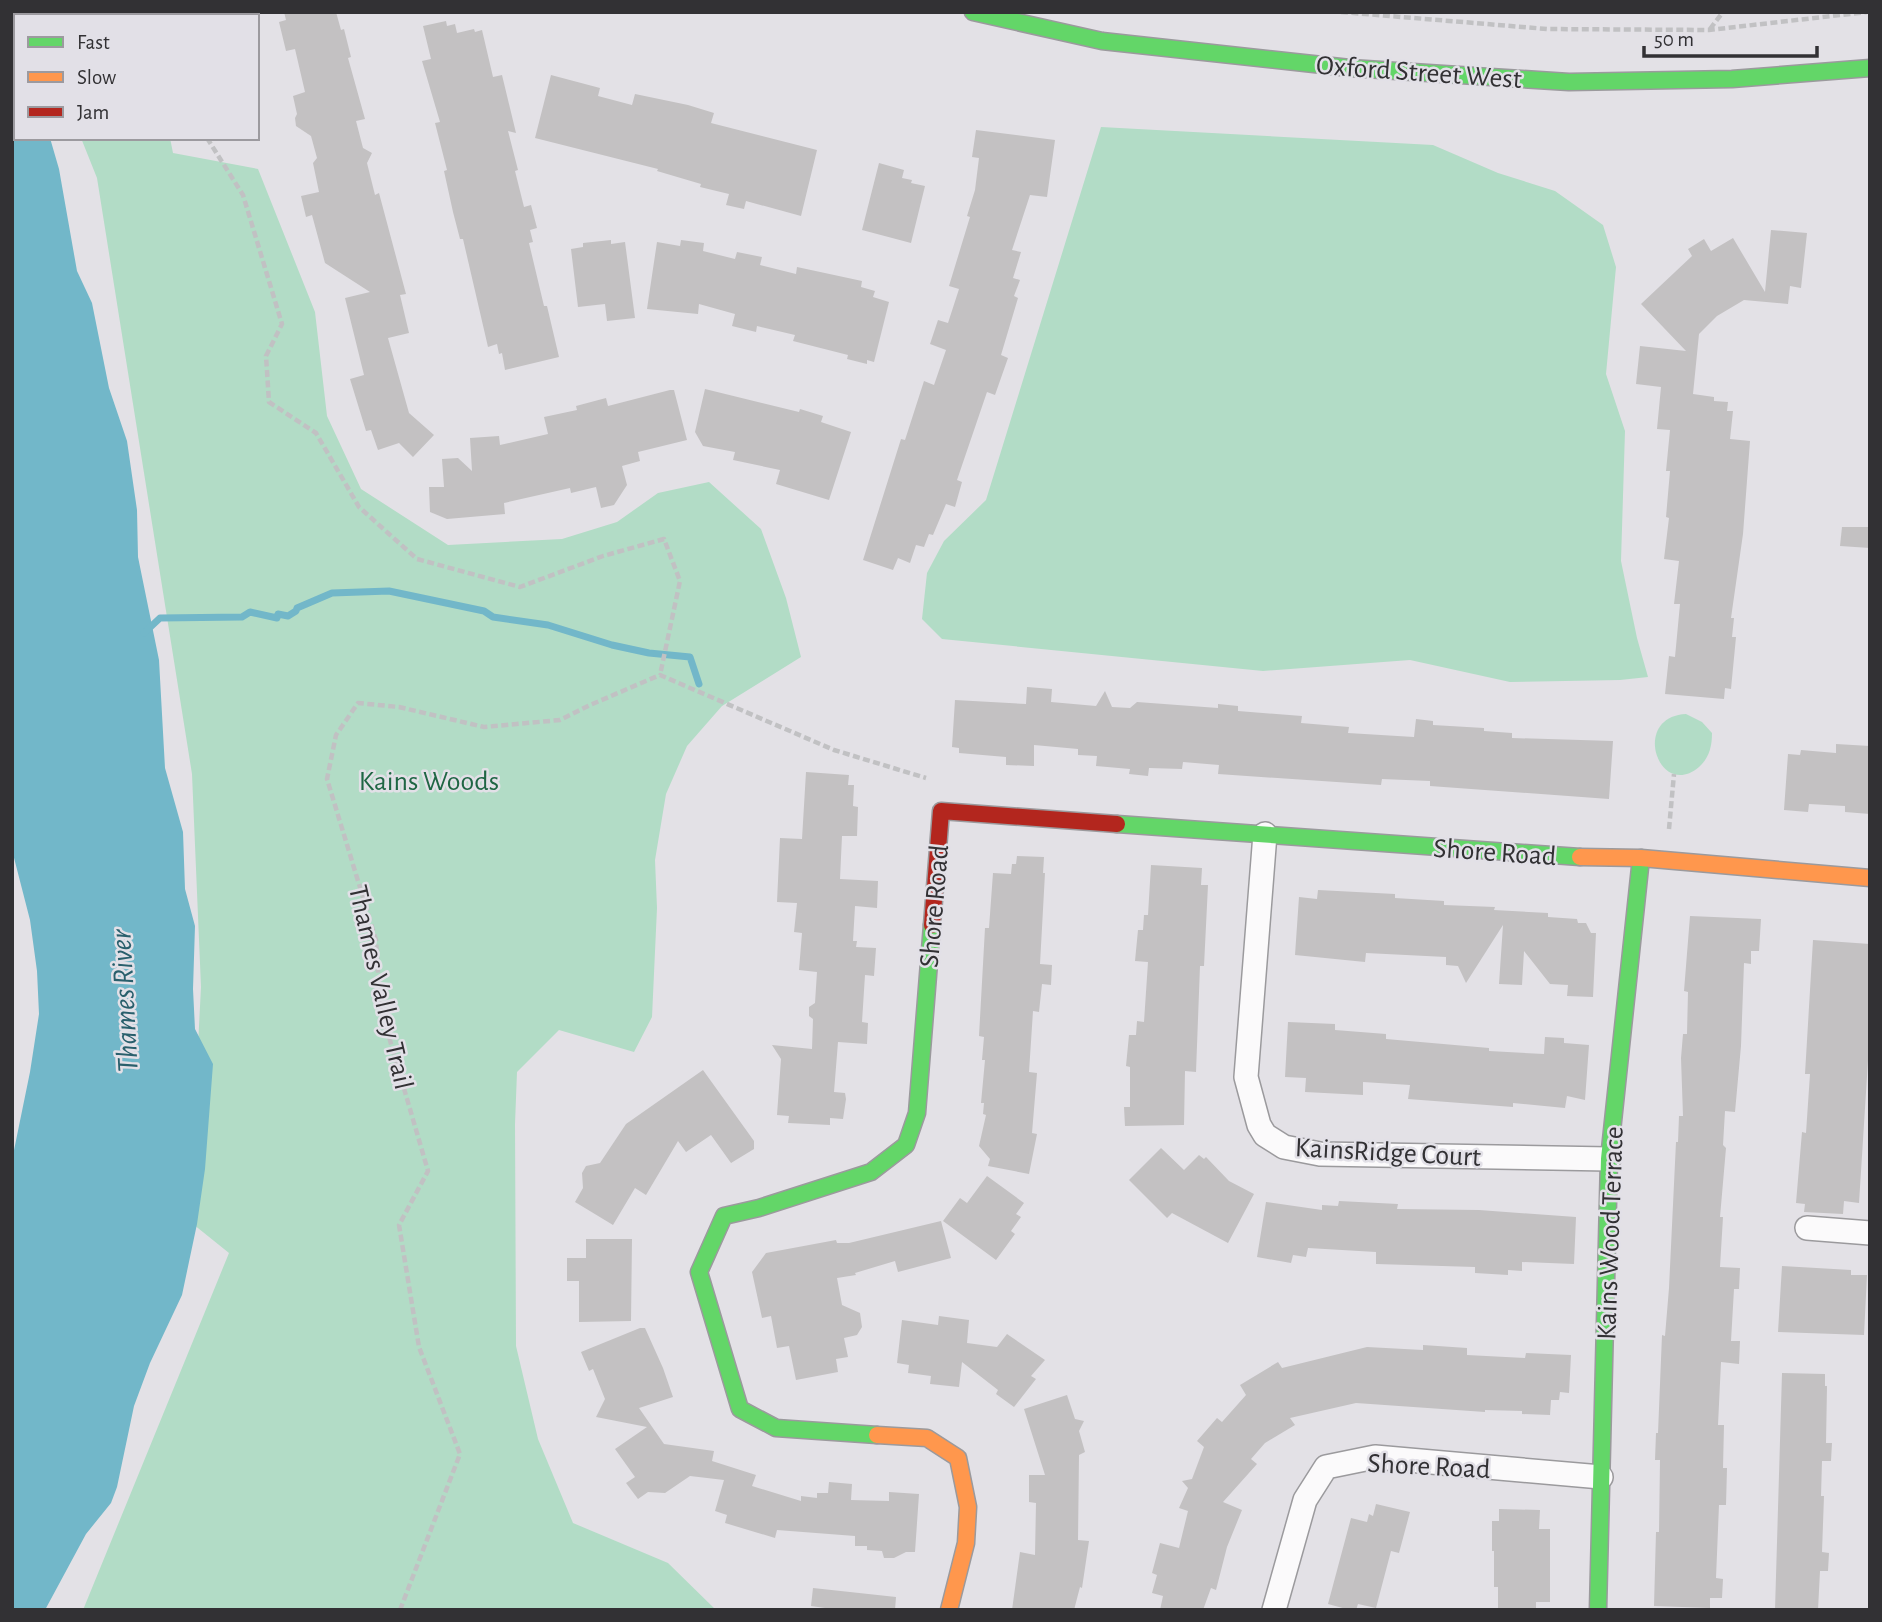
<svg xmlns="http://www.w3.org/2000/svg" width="1882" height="1622" viewBox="0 0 1882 1622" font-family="'Alegreya Sans',sans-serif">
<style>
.green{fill:#b2dcc6}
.water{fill:#72b7c9}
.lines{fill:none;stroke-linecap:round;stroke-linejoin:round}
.stream{stroke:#72b7c9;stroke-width:7}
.building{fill:#c3c1c2}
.street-casing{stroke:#9b9a9d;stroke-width:26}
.fast-casing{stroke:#9b9a9d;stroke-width:19}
.slow-casing{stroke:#9b9a9d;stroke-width:19}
.jam-casing{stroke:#9b9a9d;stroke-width:19}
.path{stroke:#c1c1c3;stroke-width:4.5;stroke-dasharray:7 3.5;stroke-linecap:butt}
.street{stroke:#fbfafb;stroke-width:23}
.fast{stroke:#63d668;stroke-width:16}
.slow{stroke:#ff974d;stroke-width:16}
.jam{stroke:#b3261e;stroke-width:16}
.labels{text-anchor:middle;stroke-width:5;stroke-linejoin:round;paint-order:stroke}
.street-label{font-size:28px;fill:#323134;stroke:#e2e0e7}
.park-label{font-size:28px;fill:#1f6644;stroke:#e2e0e7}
.water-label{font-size:30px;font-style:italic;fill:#295f6c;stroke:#e2e0e7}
</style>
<rect width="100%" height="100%" fill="#e3e1e6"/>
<g class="green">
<polygon points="34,12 142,12 144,16 35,16"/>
<polygon points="1101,127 1433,145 1498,173 1555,191 1603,225 1616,267 1606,374 1625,431 1621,561 1637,638 1648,677 1620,680 1510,682 1410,660 1263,671 942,639 922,619 927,573 944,541 986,500"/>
<polygon points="81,138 170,138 173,153 258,169 315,312 327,416 361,489 448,545 562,539 617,522 658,493 709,482 761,529 786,598 801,657 722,706 687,746 666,794 655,860 657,908 652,1017 634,1052 559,1030 517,1072 515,1124 516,1346 538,1439 573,1523 668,1563 716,1610 83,1610 229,1253 183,1216 191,1183 201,987 192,774 97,178"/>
<path d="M1686,714L1702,722L1712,733C1712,747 1709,758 1699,767C1659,801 1630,717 1686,714Z"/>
</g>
<polygon class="water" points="12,31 16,38 16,138 50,138 59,169 77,271 92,303 109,388 127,441 137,510 138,557 159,660 165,768 183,832 185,889 195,926 193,989 195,1029 213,1064 205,1169 197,1224 182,1295 150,1363 134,1406 117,1487 111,1503 86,1534 45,1610 12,1610 12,1160 30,1072 39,1014 37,971 30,920 12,850"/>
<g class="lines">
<polyline class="stream" points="144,633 160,618 242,617 250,612 277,618 278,614 288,616 296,611 297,608 332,593 389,591 484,611 493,617 548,625 612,645 649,653 690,657 699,684"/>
</g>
<g class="building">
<polygon points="284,12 336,12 341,30 344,29 351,57 348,58 365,119 356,121 363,148 372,153 367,163 375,195 379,193 406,294 400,295 409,333 388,338 409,413 434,435 413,457 399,443 378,450 371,430 366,431 350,379 364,375 345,298 370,292 325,263 312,215 306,217 301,196 319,192 313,163 317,158 311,136 296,126 295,118 297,114 293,96 305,92 295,49 286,51 279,22 286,20"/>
<polygon points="446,21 447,26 455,24 457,33 474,29 475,32 482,30 493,77 502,75 516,133 508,131 518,170 515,171 524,207 531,205 537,228 530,230 533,242 529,243 544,306 547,306 559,357 505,370 502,353 499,354 497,344 488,347 463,239 460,239 453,212 444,171 447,170 435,123 440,122 422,61 431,59 423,26"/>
<polygon points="551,75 600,88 598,96 632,105 635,94 688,105 714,113 711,123 817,150 801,216 746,201 744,209 726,205 729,194 700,187 701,184 657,171 658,169 535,138"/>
<polygon points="976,130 1055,140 1047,197 1030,195 1012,250 1021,252 1013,278 1020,280 1014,296 1018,298 1001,355 1008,358 995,395 987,392 957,480 962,482 955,507 946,504 933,535 929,534 924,547 916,545 910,563 898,558 893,570 863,560 901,439 905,440 924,381 934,385 946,350 930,344 938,320 948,323 959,289 949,286 970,217 967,216 975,190 979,158 972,157"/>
<polygon points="879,163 904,170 902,178 912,180 911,183 925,186 911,243 862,230"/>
<polygon points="1771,230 1807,233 1801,288 1790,286 1788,304 1744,300 1717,316 1699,334 1693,394 1714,397 1714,401 1728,402 1727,411 1733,411 1730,439 1750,441 1743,534 1731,618 1734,618 1732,637 1736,637 1731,689 1725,688 1724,699 1665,694 1669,656 1675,657 1680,604 1674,604 1679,561 1664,559 1669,518 1666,517 1670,471 1666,471 1670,430 1657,429 1661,387 1636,384 1640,346 1686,351 1641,304 1692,256 1688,249 1704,239 1711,251 1733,238 1765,292"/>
<polygon points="611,240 611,244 625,242 635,318 607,321 605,304 578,307 571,249 583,247 583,243"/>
<polygon points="681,240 704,243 703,251 735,259 737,252 762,257 760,265 796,274 797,267 862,281 861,287 875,291 873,297 889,302 874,362 867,360 867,364 847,359 848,355 793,341 795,335 757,326 756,332 732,326 735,314 699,304 698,314 647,309 657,242 680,246"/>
<polygon points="705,389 799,412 800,409 823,416 821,422 851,432 829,500 776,484 780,470 733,460 735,452 703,446 695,432"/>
<polygon points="670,390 674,390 687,440 638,452 640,461 622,466 627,485 614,505 601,508 596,487 571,493 570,488 504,503 505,514 447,519 430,512 429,487 444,487 442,459 458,458 472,471 470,438 499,436 500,445 548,434 544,417 577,410 576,406 606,398 608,406"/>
<polygon points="1842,527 1870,527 1870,548 1840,546"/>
<polygon points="1027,687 1052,689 1051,702 1096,706 1105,691 1112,707 1130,708 1137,702 1218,708 1218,704 1238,706 1238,711 1302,716 1301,723 1349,727 1348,733 1414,737 1416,719 1433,721 1433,725 1484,728 1484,731 1512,733 1512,738 1613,741 1609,799 1430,786 1430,781 1382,779 1381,785 1218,774 1219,765 1183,762 1182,769 1149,768 1148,776 1129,774 1130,769 1096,766 1097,756 1078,755 1078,749 1034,745 1034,766 1006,765 1006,757 959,753 959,748 952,747 955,700 1026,704"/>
<polygon points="1836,744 1870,746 1870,814 1845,812 1845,806 1809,804 1808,812 1784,810 1788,754 1800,755 1801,750 1836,753"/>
<polygon points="806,772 849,775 848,785 854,785 853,806 858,807 857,836 842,836 840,879 878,881 877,908 855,906 853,941 857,941 856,947 876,948 874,976 865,975 862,1022 868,1023 867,1044 838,1042 834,1092 845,1093 846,1099 843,1119 830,1118 830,1125 788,1123 789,1116 777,1115 781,1059 772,1045 812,1049 813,1019 809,1016 809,1007 815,1003 817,972 799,970 802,933 794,932 797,903 777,902 780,838 802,839"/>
<polygon points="1017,856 1044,857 1043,873 1045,873 1040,964 1052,965 1051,985 1042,984 1039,1012 1033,1011 1029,1072 1037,1073 1032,1133 1037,1134 1029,1174 988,1166 990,1159 979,1146 986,1115 983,1114 984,1103 981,1103 985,1060 982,1060 984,1037 979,1036 985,928 989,928 993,873 1011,874 1012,864 1016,864"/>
<polygon points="1151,865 1202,868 1201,885 1208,885 1204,966 1200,966 1196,1072 1185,1071 1184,1125 1125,1126 1124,1107 1130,1107 1130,1067 1126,1066 1129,1035 1136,1035 1137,1021 1144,1022 1148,962 1135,961 1138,930 1143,930 1144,915 1148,915"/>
<polygon points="1318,890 1395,894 1395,898 1444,901 1444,905 1495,907 1494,910 1548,913 1548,917 1577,919 1578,923 1586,923 1591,933 1596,933 1593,997 1567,996 1568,985 1550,984 1524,951 1522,985 1499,984 1503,925 1466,983 1458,966 1446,965 1446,957 1366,953 1365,962 1295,955 1299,897 1317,899"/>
<polygon points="1690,916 1761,919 1759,951 1751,951 1751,964 1744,963 1741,1046 1735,1112 1725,1111 1723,1145 1726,1148 1720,1217 1723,1217 1720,1267 1740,1268 1739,1289 1734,1289 1731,1341 1740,1341 1739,1364 1721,1362 1718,1425 1724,1425 1723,1468 1727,1468 1726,1505 1719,1505 1716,1578 1723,1579 1722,1598 1710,1598 1710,1608 1654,1606 1656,1532 1659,1532 1660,1460 1655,1460 1656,1433 1658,1433 1662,1335 1665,1336 1669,1288 1676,1142 1678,1142 1679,1116 1683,1116 1681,1058 1683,1034 1687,1034 1688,992 1684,991"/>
<polygon points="1813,940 1870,944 1870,1029 1859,1203 1844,1201 1843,1214 1804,1212 1805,1204 1796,1203 1802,1132 1806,1133 1810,1074 1805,1074"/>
<polygon points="1288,1022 1335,1024 1335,1030 1386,1034 1386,1039 1489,1048 1489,1051 1544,1054 1545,1037 1564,1038 1564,1043 1589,1045 1585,1100 1567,1096 1565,1108 1513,1103 1513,1107 1408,1099 1410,1085 1363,1082 1363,1095 1305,1092 1306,1078 1285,1077"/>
<polygon points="703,1070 754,1141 754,1149 731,1163 711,1135 686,1152 678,1141 646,1195 635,1188 613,1225 575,1202 583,1188 582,1173 586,1166 600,1163 626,1124"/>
<polygon points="1161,1148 1184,1170 1199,1155 1204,1159 1206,1157 1229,1181 1254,1194 1228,1243 1172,1213 1167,1218 1129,1180"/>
<polygon points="987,1176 1024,1203 1016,1214 1021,1217 1011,1231 1015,1234 996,1260 943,1221 960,1198 967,1203"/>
<polygon points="1339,1201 1398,1204 1397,1209 1479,1210 1576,1217 1574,1264 1522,1262 1522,1271 1508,1270 1508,1275 1475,1273 1475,1267 1376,1264 1376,1252 1308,1248 1306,1257 1293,1255 1291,1263 1257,1257 1266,1202 1322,1210 1322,1205 1338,1206"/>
<polygon points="941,1221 951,1258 898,1272 895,1261 855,1273 856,1275 837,1278 842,1305 860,1313 862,1327 857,1335 844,1338 848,1357 836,1359 838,1372 796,1380 789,1346 777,1348 771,1316 762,1318 752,1272 766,1253 836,1240 837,1243 849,1243"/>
<polygon points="586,1239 632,1239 631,1321 579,1322 579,1281 567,1281 567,1258 586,1258"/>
<polygon points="1782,1266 1851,1270 1851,1275 1867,1275 1864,1335 1778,1332"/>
<polygon points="939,1316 969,1320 967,1343 997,1347 1007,1334 1045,1360 1031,1376 1036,1379 1014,1407 996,1394 998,1390 962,1362 959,1387 930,1384 931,1376 908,1373 909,1365 897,1363 902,1320 938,1325"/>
<polygon points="640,1328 645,1328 663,1368 673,1397 639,1408 664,1444 714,1451 712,1461 756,1475 752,1486 801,1501 801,1496 817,1498 817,1493 828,1493 829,1482 852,1484 851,1500 889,1501 889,1492 919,1494 915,1552 906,1552 894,1558 884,1558 882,1551 867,1550 867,1546 855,1546 855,1536 777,1530 775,1538 725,1523 727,1515 715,1511 724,1480 690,1476 665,1493 648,1492 638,1499 626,1483 635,1477 615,1449 647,1427 596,1417 605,1399 593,1369 589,1371 581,1352"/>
<polygon points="1423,1345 1467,1348 1467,1355 1525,1358 1526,1353 1571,1355 1569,1393 1560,1392 1559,1400 1551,1400 1550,1415 1522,1414 1522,1411 1485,1410 1485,1412 1356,1403 1290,1418 1295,1425 1265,1443 1251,1459 1257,1464 1223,1502 1242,1510 1227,1547 1216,1590 1211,1588 1203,1610 1160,1610 1163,1596 1152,1593 1157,1575 1152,1573 1160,1543 1179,1548 1188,1511 1179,1508 1188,1488 1182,1481 1192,1479 1204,1447 1197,1441 1217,1418 1222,1422 1246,1395 1240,1385 1278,1362 1282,1368 1367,1347 1423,1350"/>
<polygon points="1782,1373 1825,1374 1825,1386 1827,1386 1826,1443 1832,1443 1831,1461 1822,1461 1821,1496 1824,1496 1822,1552 1829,1553 1828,1571 1820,1571 1818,1610 1775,1610"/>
<polygon points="1067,1395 1075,1419 1084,1421 1079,1431 1085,1452 1079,1455 1078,1540 1089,1541 1082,1588 1080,1587 1074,1610 1012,1610 1020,1552 1035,1555 1036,1503 1029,1502 1029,1475 1045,1475 1024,1409"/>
<polygon points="1376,1504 1410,1512 1399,1553 1391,1551 1376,1608 1358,1604 1356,1610 1350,1610 1328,1604 1351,1518 1367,1522 1369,1514 1373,1516"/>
<polygon points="1499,1509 1540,1510 1539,1529 1550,1529 1550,1602 1536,1602 1536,1610 1498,1610 1498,1587 1494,1587 1494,1551 1492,1551 1492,1521 1499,1521"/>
<polygon points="813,1588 896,1597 895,1610 824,1610 825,1608 811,1606"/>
</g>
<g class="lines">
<g class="street-casing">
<g id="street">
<polyline points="1265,834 1246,1077 1259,1125 1265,1135 1284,1147 1320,1154 1609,1159"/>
<polyline points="1807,1228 1870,1233"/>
<polyline points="1274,1610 1305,1500 1326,1467 1375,1457 1601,1477"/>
</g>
</g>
<g class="fast-casing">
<g id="fast">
<polyline points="973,12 1102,41 1350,68 1569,82 1732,79 1870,68"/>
<polyline points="1117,824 1580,857"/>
<polyline points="877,1435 776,1428 740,1409 699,1272 724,1216 759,1208 871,1172 906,1145 917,1113 932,925"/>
<polyline points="1598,1610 1609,1159 1641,858"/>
</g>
</g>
<g class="slow-casing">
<g id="slow">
<polyline points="1580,857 1641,858 1870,878"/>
<polyline points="877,1435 927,1438 958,1458 968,1507 966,1543 949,1610"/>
</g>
</g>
<g class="jam-casing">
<polyline id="jam" points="932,925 941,811 1117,824"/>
</g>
<g class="path">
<polyline points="1341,12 1547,29 1709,30 1867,12"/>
<polyline points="182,16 182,12"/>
<polyline points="1710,29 1723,12"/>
<polyline points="207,138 243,195 282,324 266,356 269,402 316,433 359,507 417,559 520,587 603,556 664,539 680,581 660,675"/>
<polyline points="1669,829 1674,774"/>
<polyline points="400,1610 460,1454 419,1347 399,1225 428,1171 380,1006 376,940 327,779 336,735 358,703 399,707 484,727 560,720 590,705 660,675 834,750 926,778"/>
</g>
<use href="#street" class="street"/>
<use href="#fast" class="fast"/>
<use href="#slow" class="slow"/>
<use href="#jam" class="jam"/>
</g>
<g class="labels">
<g class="street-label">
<text transform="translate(1419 71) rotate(4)" y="10">Oxford Street West</text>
<text transform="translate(1495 851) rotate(4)" y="10">Shore Road</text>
<text transform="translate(933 906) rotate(-85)" y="10">Shore Road</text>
<text transform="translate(382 987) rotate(77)" y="10">Thames Valley Trail</text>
<text transform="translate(1388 1151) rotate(3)" y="10">KainsRidge Court</text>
<text transform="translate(1609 1233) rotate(-88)" y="10">Kains Wood Terrace</text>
<text transform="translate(1429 1465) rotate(3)" y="10">Shore Road</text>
</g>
<g class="park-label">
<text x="429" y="790">Kains Woods</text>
</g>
<g class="water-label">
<text transform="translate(124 1001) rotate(-93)" y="10">Thames River</text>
</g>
</g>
<rect width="1882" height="1622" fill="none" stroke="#323134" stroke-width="28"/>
<rect x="14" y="14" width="245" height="126" fill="#e2e0e7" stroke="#9c9a9f" stroke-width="2"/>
<rect x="28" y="37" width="35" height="10" fill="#63d668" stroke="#9c9a9f" stroke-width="2"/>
<text x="77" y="49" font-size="21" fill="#323134">Fast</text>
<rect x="28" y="72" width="35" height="10" fill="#ff974d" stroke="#9c9a9f" stroke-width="2"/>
<text x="77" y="84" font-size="21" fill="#323134">Slow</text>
<rect x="28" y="107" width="35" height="10" fill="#b3261e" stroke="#9c9a9f" stroke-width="2"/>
<text x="77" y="119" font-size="21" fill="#323134">Jam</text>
<path d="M1644 46v10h173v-10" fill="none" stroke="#323134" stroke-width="3.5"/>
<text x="1654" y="46" font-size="21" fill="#323134" stroke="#e2e0e7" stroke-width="5" paint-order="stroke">50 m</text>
</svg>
